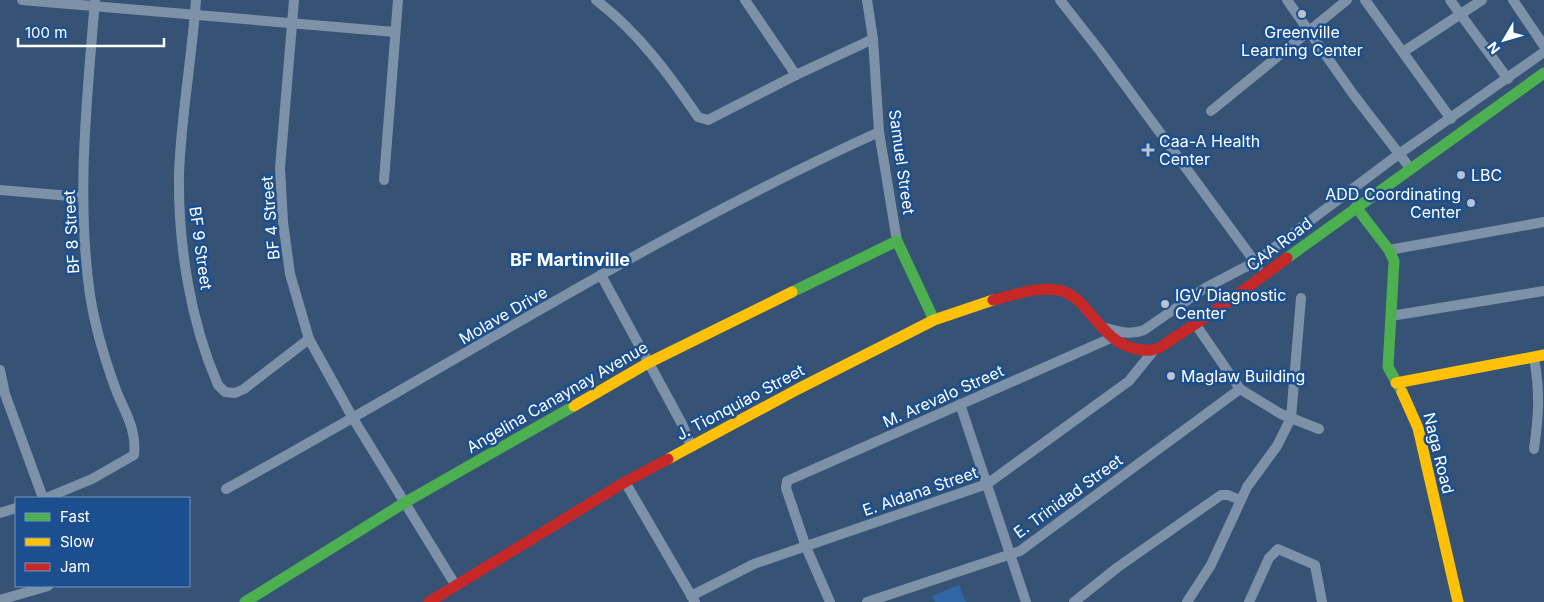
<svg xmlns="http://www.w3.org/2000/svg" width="1544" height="602" viewBox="0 0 1544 602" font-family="Inter,sans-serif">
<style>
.green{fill:#2f66a5}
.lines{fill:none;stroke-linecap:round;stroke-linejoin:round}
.street{stroke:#7d92a8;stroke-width:10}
.fast{stroke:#4caf50;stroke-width:11}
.slow{stroke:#ffc107;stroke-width:11}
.jam{stroke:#c62828;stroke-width:11}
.poi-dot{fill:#b9c2ce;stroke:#1b4f8f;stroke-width:2}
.labels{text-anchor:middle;stroke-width:5;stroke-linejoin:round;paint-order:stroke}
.poi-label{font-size:16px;fill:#fff;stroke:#1b4f8f;text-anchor:start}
.street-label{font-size:16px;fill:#fff;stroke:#1b4f8f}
.neighbourhood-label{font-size:18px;font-weight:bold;fill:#fff;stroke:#1b4f8f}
</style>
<rect width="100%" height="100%" fill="#365274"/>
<polygon class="green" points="959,585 966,602 935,602 932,596"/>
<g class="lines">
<g class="street">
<polyline points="22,0 395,32"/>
<path d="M196,0C192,58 181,116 179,174C178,244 190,321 218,385L225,392L235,393L244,389L309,339"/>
<polyline points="294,0 280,168 283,222 290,274 309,339 354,420 456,586"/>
<path d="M596,0C638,32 668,73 698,117L708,120L796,75L873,39"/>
<polyline points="745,0 796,75"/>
<polyline points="867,0 873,39 879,132 897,241"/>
<polyline points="1060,0 1100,51 1258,266"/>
<polyline points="1287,0 1353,94 1410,168"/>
<polyline points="1365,0 1451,119"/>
<polyline points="1450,0 1508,79"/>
<polyline points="1513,0 1544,46"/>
<polyline points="1403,52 1482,0"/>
<polyline points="1211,111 1347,0"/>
<polyline points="384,180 398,0"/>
<polyline points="0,190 82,197"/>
<polyline points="1389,250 1544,222"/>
<polyline points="601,275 682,424 691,446"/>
<polyline points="1391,316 1544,291"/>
<polyline points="1196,325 1240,389 1281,414 1319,429"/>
<path d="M1102,327C1117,331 1129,336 1144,330L1205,288L1255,262L1399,154L1544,52"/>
<path d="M1534,357C1540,393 1539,413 1534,449"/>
<polyline points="0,370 5,394 43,498"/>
<polyline points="960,404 1026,602"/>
<polyline points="625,482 695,602"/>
<path d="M226,489C444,370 653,234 879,132"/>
<path d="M46,498L92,479L134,455C137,429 125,413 116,390C105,360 95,327 90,295C76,197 87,98 95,0"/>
<polyline points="0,513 16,508"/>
<polyline points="691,596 754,564 987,484 1129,381 1154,350"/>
<polyline points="0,600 48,586"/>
<polyline points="830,602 806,547 786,488 787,481 1111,338"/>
<polyline points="867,602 1020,551 1240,389"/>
<polyline points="1074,602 1118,567 1221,495 1228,495 1240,500"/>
<polyline points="1187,602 1211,565 1247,487 1277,446 1291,418 1301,298"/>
<polyline points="1249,602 1269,558 1278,549 1315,565 1322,602"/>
</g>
<g class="fast">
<polyline points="1356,207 1389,250 1394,261 1388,367 1402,392"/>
<polyline points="1287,258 1544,73"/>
<polyline points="792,292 897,241 934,320"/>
<polyline points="245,602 404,503 574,406"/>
</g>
<g class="slow">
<polyline points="1396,383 1544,355"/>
<polyline points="1402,392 1418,428 1458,602"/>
<polyline points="574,406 648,363 792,292"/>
<polyline points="668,459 798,389 934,320 993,300"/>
</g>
<g class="jam">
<path d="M993,300C1013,295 1036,287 1057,290C1093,295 1100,354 1152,350C1159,349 1167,343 1172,339C1212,315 1249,286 1287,258"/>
<polyline points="429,602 625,482 668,459"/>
</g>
</g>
<g class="poi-dot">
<circle cx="1302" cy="14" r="5"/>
<path d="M1145.5 142.5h5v5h5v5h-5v5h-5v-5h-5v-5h5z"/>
<circle cx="1461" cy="175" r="5"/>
<circle cx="1471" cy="203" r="5"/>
<circle cx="1165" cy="304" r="5"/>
<circle cx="1171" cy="376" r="5"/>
</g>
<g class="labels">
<g class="poi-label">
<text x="1302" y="38" text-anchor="middle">Greenville<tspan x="1302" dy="18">Learning Center</tspan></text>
<text x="1159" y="147">Caa-A Health<tspan x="1159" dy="18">Center</tspan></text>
<text x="1471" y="181">LBC</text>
<text x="1461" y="200" text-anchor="end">ADD Coordinating<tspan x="1461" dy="18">Center</tspan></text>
<text x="1175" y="301">IGV Diagnostic<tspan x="1175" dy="18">Center</tspan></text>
<text x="1181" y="382">Maglaw Building</text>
</g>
<g class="street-label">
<text transform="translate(902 162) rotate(82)" y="6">Samuel Street</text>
<text transform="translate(270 218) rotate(-95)" y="6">BF 4 Street</text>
<text transform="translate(71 232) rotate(-93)" y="6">BF 8 Street</text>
<text transform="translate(1279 244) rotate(-37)" y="6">CAA Road</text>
<text transform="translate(201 248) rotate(82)" y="6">BF 9 Street</text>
<text transform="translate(503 315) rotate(-30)" y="6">Molave Drive</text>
<text transform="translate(943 396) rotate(-24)" y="6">M. Arevalo Street</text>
<text transform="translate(557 397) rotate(-30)" y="6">Angelina Canaynay Avenue</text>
<text transform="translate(740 402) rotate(-28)" y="6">J. Tionquiao Street</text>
<text transform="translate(1439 453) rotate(76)" y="6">Naga Road</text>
<text transform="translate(920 491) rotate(-19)" y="6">E. Aldana Street</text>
<text transform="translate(1068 496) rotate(-36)" y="6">E. Trinidad Street</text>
</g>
<g class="neighbourhood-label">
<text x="570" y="266">BF Martinville</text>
</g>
</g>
<rect x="15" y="497" width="175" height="90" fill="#1b4f8f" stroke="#7695bc"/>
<rect x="25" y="513" width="25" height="8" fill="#4caf50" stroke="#7695bc"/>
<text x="60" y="522" font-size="15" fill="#ffffff">Fast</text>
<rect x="25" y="538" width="25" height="8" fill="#ffc107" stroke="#7695bc"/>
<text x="60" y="547" font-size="15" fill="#ffffff">Slow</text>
<rect x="25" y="563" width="25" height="8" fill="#c62828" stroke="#7695bc"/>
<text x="60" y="572" font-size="15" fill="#ffffff">Jam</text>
<g transform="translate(1504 40) rotate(232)" stroke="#1b4f8f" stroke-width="4" paint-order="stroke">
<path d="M0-4L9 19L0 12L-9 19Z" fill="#ffffff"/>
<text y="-8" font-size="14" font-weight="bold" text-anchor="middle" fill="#ffffff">N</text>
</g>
<path d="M18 38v8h146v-8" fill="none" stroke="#ffffff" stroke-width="2.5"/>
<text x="25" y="38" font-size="15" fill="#ffffff" stroke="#1b4f8f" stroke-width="4" paint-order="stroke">100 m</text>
</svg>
